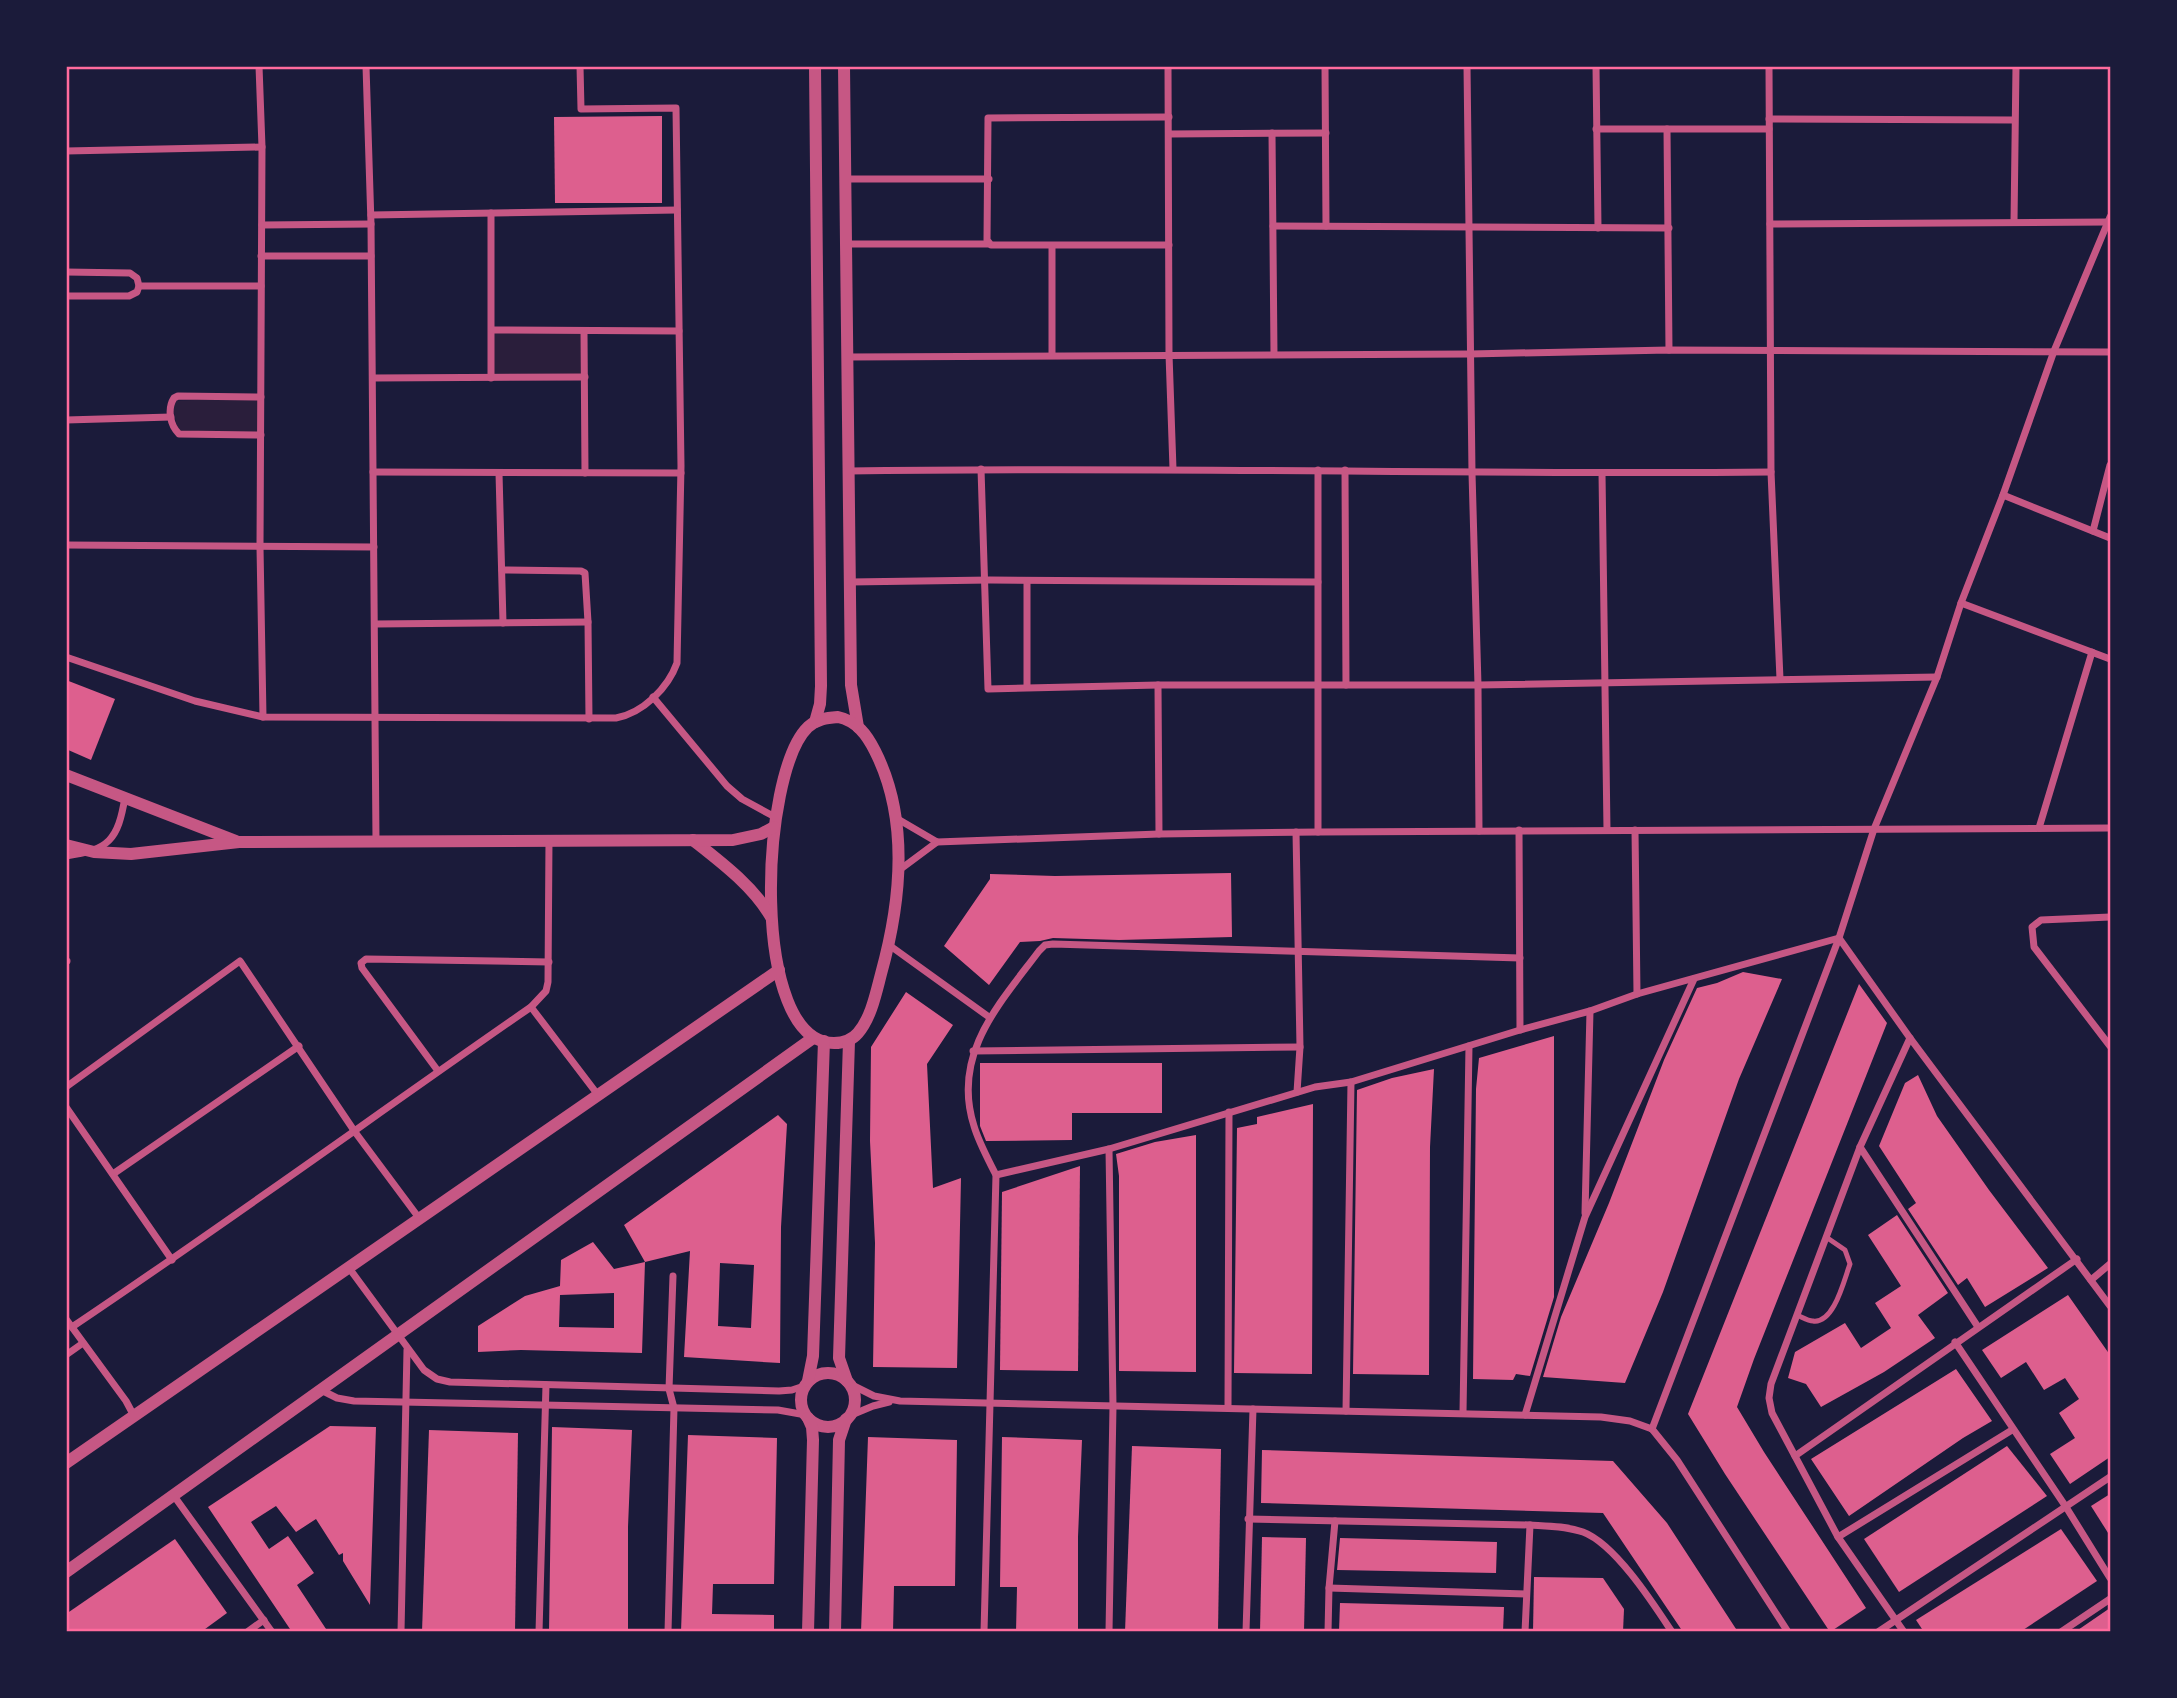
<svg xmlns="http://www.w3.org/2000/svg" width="2177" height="1698" viewBox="0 0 2177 1698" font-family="'IBM Plex Sans',sans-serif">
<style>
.green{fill:#2a1e3b}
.building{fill:#dd5f8e;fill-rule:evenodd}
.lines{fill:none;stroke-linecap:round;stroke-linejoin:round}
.service{stroke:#c65784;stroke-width:5}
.minor{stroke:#c65784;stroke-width:7}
.tertiary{stroke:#c65784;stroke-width:12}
.neatline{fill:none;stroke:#ff6b9d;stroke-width:2.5}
</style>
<rect width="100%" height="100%" fill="#1b1b3a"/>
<g class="green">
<polygon points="492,330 584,331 585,377 491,378"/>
<polygon points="261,397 261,435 179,434 171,401"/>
</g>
<g class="building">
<polygon points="662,116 662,203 555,203 554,117"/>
<polygon points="66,680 115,699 91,760 66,749"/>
<polygon points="1231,873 1232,937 1119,940 1053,938 1040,941 1020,942 989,985 944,946 990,879 990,874 1055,876"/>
<polygon points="1743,972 1782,979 1739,1079 1663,1292 1625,1383 1543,1377 1561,1317 1609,1203 1664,1060 1697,988 1717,983"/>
<polygon points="1859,984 1887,1023 1754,1359 1737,1407 1764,1452 1866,1608 1830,1632 1725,1474 1688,1414"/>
<polygon points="906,992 953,1025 927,1064 933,1188 961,1178 957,1368 873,1367 875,1243 870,1141 871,1047"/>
<polygon points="1554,1036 1554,1297 1530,1376 1516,1374 1513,1380 1473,1379 1476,1089 1479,1058"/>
<polygon points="980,1063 1162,1063 1162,1113 1072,1113 1072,1140 986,1141 980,1126"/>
<polygon points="1434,1069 1430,1147 1429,1375 1353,1374 1357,1090 1392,1078"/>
<polygon points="1918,1075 1937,1116 1989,1190 2048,1268 1985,1307 1967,1278 1958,1285 1908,1209 1916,1203 1879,1146 1905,1083"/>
<polygon points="1313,1104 1312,1374 1234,1373 1237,1128 1257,1124 1257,1117"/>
<path d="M778,1115L787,1124L781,1227L780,1363L684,1357L690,1251L645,1262L624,1225ZM720,1263L754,1265L751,1328L718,1326Z"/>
<polygon points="1196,1135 1196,1372 1119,1371 1119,1176 1116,1154 1155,1142"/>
<polygon points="1080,1166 1078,1371 1000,1370 1002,1192"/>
<polygon points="1897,1215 1948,1293 1918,1315 1935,1338 1884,1372 1821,1407 1806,1384 1788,1378 1795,1352 1845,1323 1861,1348 1891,1328 1875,1303 1901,1286 1868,1235"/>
<path d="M593,1242L614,1269L645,1262L642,1353L521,1350L478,1352V1326L525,1296L560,1286L561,1260ZM614,1293V1328L559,1327L560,1295Z"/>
<polygon points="2068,1295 2110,1355 2110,1457 2070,1484 2050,1454 2075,1438 2059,1413 2079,1399 2065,1378 2044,1390 2026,1362 2001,1378 1982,1350"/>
<polygon points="1956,1369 1992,1421 1963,1438 1849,1516 1811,1459"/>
<polygon points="330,1426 376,1427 370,1605 343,1561 343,1553 339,1555 316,1519 296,1532 276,1506 251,1522 269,1549 288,1536 314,1573 297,1585 328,1632 292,1632 208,1507"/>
<polygon points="552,1427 632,1430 628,1527 628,1632 549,1632"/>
<polygon points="429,1430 518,1433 515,1632 422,1632"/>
<polygon points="688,1435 777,1438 774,1584 713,1584 712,1614 774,1615 774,1632 681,1632"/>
<polygon points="868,1437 957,1440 955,1586 894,1586 893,1632 861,1632"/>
<polygon points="1002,1437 1082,1440 1078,1537 1078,1632 1016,1632 1017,1587 1000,1587"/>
<polygon points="1132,1446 1221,1449 1218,1632 1125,1632"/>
<polygon points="2007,1446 2047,1496 1899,1592 1864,1539"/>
<polygon points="1262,1450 1613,1461 1667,1523 1738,1632 1683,1632 1603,1513 1261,1503"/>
<polygon points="2110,1494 2110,1536 2091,1506"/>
<polygon points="2061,1529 2097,1581 2020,1632 1924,1632 1916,1620"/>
<polygon points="1262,1537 1306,1538 1304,1632 1260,1632"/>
<polygon points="1340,1538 1497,1542 1496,1573 1337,1570"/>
<polygon points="175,1539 227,1613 201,1632 66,1632 66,1614"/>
<polygon points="1534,1577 1603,1578 1624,1609 1623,1632 1533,1632"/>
<polygon points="1340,1603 1504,1607 1503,1632 1339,1632"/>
<polygon points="2110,1608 2110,1632 2075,1632"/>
</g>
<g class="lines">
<path class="service" d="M1797,1315C1802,1317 1808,1321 1813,1321C1834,1324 1844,1280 1850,1264L1845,1250L1826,1237"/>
<g class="minor">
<polyline points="259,66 262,147 260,547 263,717"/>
<polyline points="366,66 371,224 376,841"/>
<polyline points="1168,66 1169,354 1173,469"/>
<polyline points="1325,66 1326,226"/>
<polyline points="1467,66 1472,473 1478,685 1479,831"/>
<polyline points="1596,66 1598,228"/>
<polyline points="1769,66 1771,472 1780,679"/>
<polyline points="1169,117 988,118 987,240 991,245 1169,245"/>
<polyline points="1769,119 2014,120"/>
<polyline points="1596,129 1769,129"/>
<polyline points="1667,129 1669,350"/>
<polyline points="1272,133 1274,354"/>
<polyline points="1169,134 1326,133"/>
<polyline points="66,151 262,147"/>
<polyline points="846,179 989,179"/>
<polyline points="491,213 491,378"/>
<polyline points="371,215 677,210"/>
<polyline points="2014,222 2016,66"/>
<polyline points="1770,224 2109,222"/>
<polyline points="262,225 371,224"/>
<polyline points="1273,226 1669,228"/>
<polyline points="847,244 989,244"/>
<polyline points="1052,246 1052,354"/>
<polyline points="261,256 371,256"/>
<polyline points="66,272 130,273 137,278 139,286 261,286"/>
<polyline points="66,296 129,296 137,292 139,286"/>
<polyline points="492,330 679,331"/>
<polyline points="584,331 585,473"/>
<polyline points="847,357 1470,354 1669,350 2110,352"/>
<polyline points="373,378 585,377"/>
<polyline points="66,420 171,417"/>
<path d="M261,435L179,434C170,425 167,409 174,398L178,396L261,397"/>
<polyline points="981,469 988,689 1158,685 1478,685 1937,677"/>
<polyline points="1318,470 1318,832"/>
<polyline points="1345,470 1346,685"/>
<path d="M849,471C1156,466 1463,475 1771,472"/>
<polyline points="373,472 681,473"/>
<polyline points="499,473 503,623"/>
<polyline points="1602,473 1607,830"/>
<polyline points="2003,495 2110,538"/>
<polyline points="2093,531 2110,465"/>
<polyline points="66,545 374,547"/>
<polyline points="502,570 581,571 585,573 588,622 589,719"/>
<polyline points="1027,581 1027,687"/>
<polyline points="850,582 990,580 1318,582"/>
<polyline points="1961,603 2110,659"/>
<polyline points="375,624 588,622"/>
<path d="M66,657L195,701L263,717L616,718C643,713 668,688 677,663L681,466L676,108L581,109L580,66"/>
<polyline points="1158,685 1159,834"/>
<polyline points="653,697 727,786 742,799 775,817"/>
<polyline points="896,818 937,842 1159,834 1318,832 2110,828"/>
<polyline points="2039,828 2092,652"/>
<polyline points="1519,830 1520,1030"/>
<polyline points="1635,830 1637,994"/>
<polyline points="1296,832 1300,1047 1297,1092"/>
<path d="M66,856C109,850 118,840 125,797"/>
<polyline points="898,871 937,842"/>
<polyline points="2110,917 2041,920 2032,927 2034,947 2110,1046"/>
<polyline points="889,945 989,1017"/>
<polyline points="66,961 67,961"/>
<polyline points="531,1007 598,1095"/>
<polyline points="973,1051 1300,1047"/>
<polyline points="438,1071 362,968 361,963 366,959 549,962"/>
<polyline points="66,1087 240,961 355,1132 419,1218"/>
<polyline points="66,1107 172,1260"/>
<polyline points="1860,1147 1978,1327"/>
<polyline points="113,1174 299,1046"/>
<polyline points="996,1175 1109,1149 1315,1087 1351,1082 1520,1030 1590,1011 1637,994 1839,938 1910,1038 2110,1306"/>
<polyline points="1585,1213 1590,1011"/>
<polyline points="349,1268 424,1370 437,1379 450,1382 779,1391 792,1390 804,1386"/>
<polyline points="2091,1280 2110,1264"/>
<polyline points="66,1319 126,1401 134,1416"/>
<path d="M72,1327C227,1223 378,1113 531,1007L546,991L548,982L549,840"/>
<polyline points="1955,1342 2066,1507 2110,1578"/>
<polyline points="66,1355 83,1343"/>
<polyline points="850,1384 874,1396 900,1401 1601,1417 1630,1421 1652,1429"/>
<polyline points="323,1391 337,1398 354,1401 778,1410 806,1415"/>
<polyline points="1228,1408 1229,1112"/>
<polyline points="1346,1411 1351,1082"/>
<polyline points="1463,1413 1469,1046"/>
<polyline points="1525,1415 1585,1217 1694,979"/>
<polyline points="849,1416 873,1406 889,1402"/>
<polyline points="1652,1429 1839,938 1874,829 1937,677 1961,603 2003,495 2054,351 2110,217"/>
<polyline points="1652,1429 1677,1460 1788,1632"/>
<polyline points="1795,1456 2077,1259"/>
<polyline points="174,1496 272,1632"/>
<path d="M1248,1519L1530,1525C1547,1526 1566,1526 1583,1532C1615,1544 1653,1603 1672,1632"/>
<polyline points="1838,1537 2012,1430"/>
<polyline points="1329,1588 1526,1594"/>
<polyline points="247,1632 264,1620"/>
<polyline points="401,1632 407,1350"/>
<polyline points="539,1632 546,1385"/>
<polyline points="668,1632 674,1408 669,1389 673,1276"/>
<path d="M984,1632L996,1175C988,1159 979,1143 974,1126C951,1054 1000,1003 1039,951L1045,945L1053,944L1520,958"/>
<polyline points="1109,1632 1113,1406 1109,1149"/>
<polyline points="1246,1632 1253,1409"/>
<polyline points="1328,1632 1329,1588 1335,1521"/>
<polyline points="1525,1632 1530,1525"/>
<polyline points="1878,1632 2110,1477"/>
<polyline points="1904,1632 1838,1537 1772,1413 1769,1398 1771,1384 1860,1147 1910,1038"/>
<polyline points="2061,1632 2110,1599"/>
</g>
<g class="tertiary">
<polyline points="815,66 821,686 820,704 815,722"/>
<polyline points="844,66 851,685 858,727"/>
<path d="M838,717C857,721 867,735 875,751C910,820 901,902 881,974C876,993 871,1018 858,1033C852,1040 844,1043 834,1043C749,1043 760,773 808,727C817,719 826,718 838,717Z"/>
<polyline points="66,775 236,841"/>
<path d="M693,840C721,862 753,886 771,917"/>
<polyline points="66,845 94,852 131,854 239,842 733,840 761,834 774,827"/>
<circle cx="828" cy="1400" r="27"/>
<polyline points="808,1381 813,1356 824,1041"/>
<polyline points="847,1381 839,1358 849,1041"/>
<polyline points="808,1418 812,1427 813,1440 808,1632"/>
<polyline points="66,1463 779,970"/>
<polyline points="66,1572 813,1038"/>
<polyline points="835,1632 839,1440 846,1419"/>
</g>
</g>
<rect width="2177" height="1698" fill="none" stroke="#1b1b3a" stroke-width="136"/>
<rect x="68" y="68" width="2041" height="1562" class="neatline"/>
</svg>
